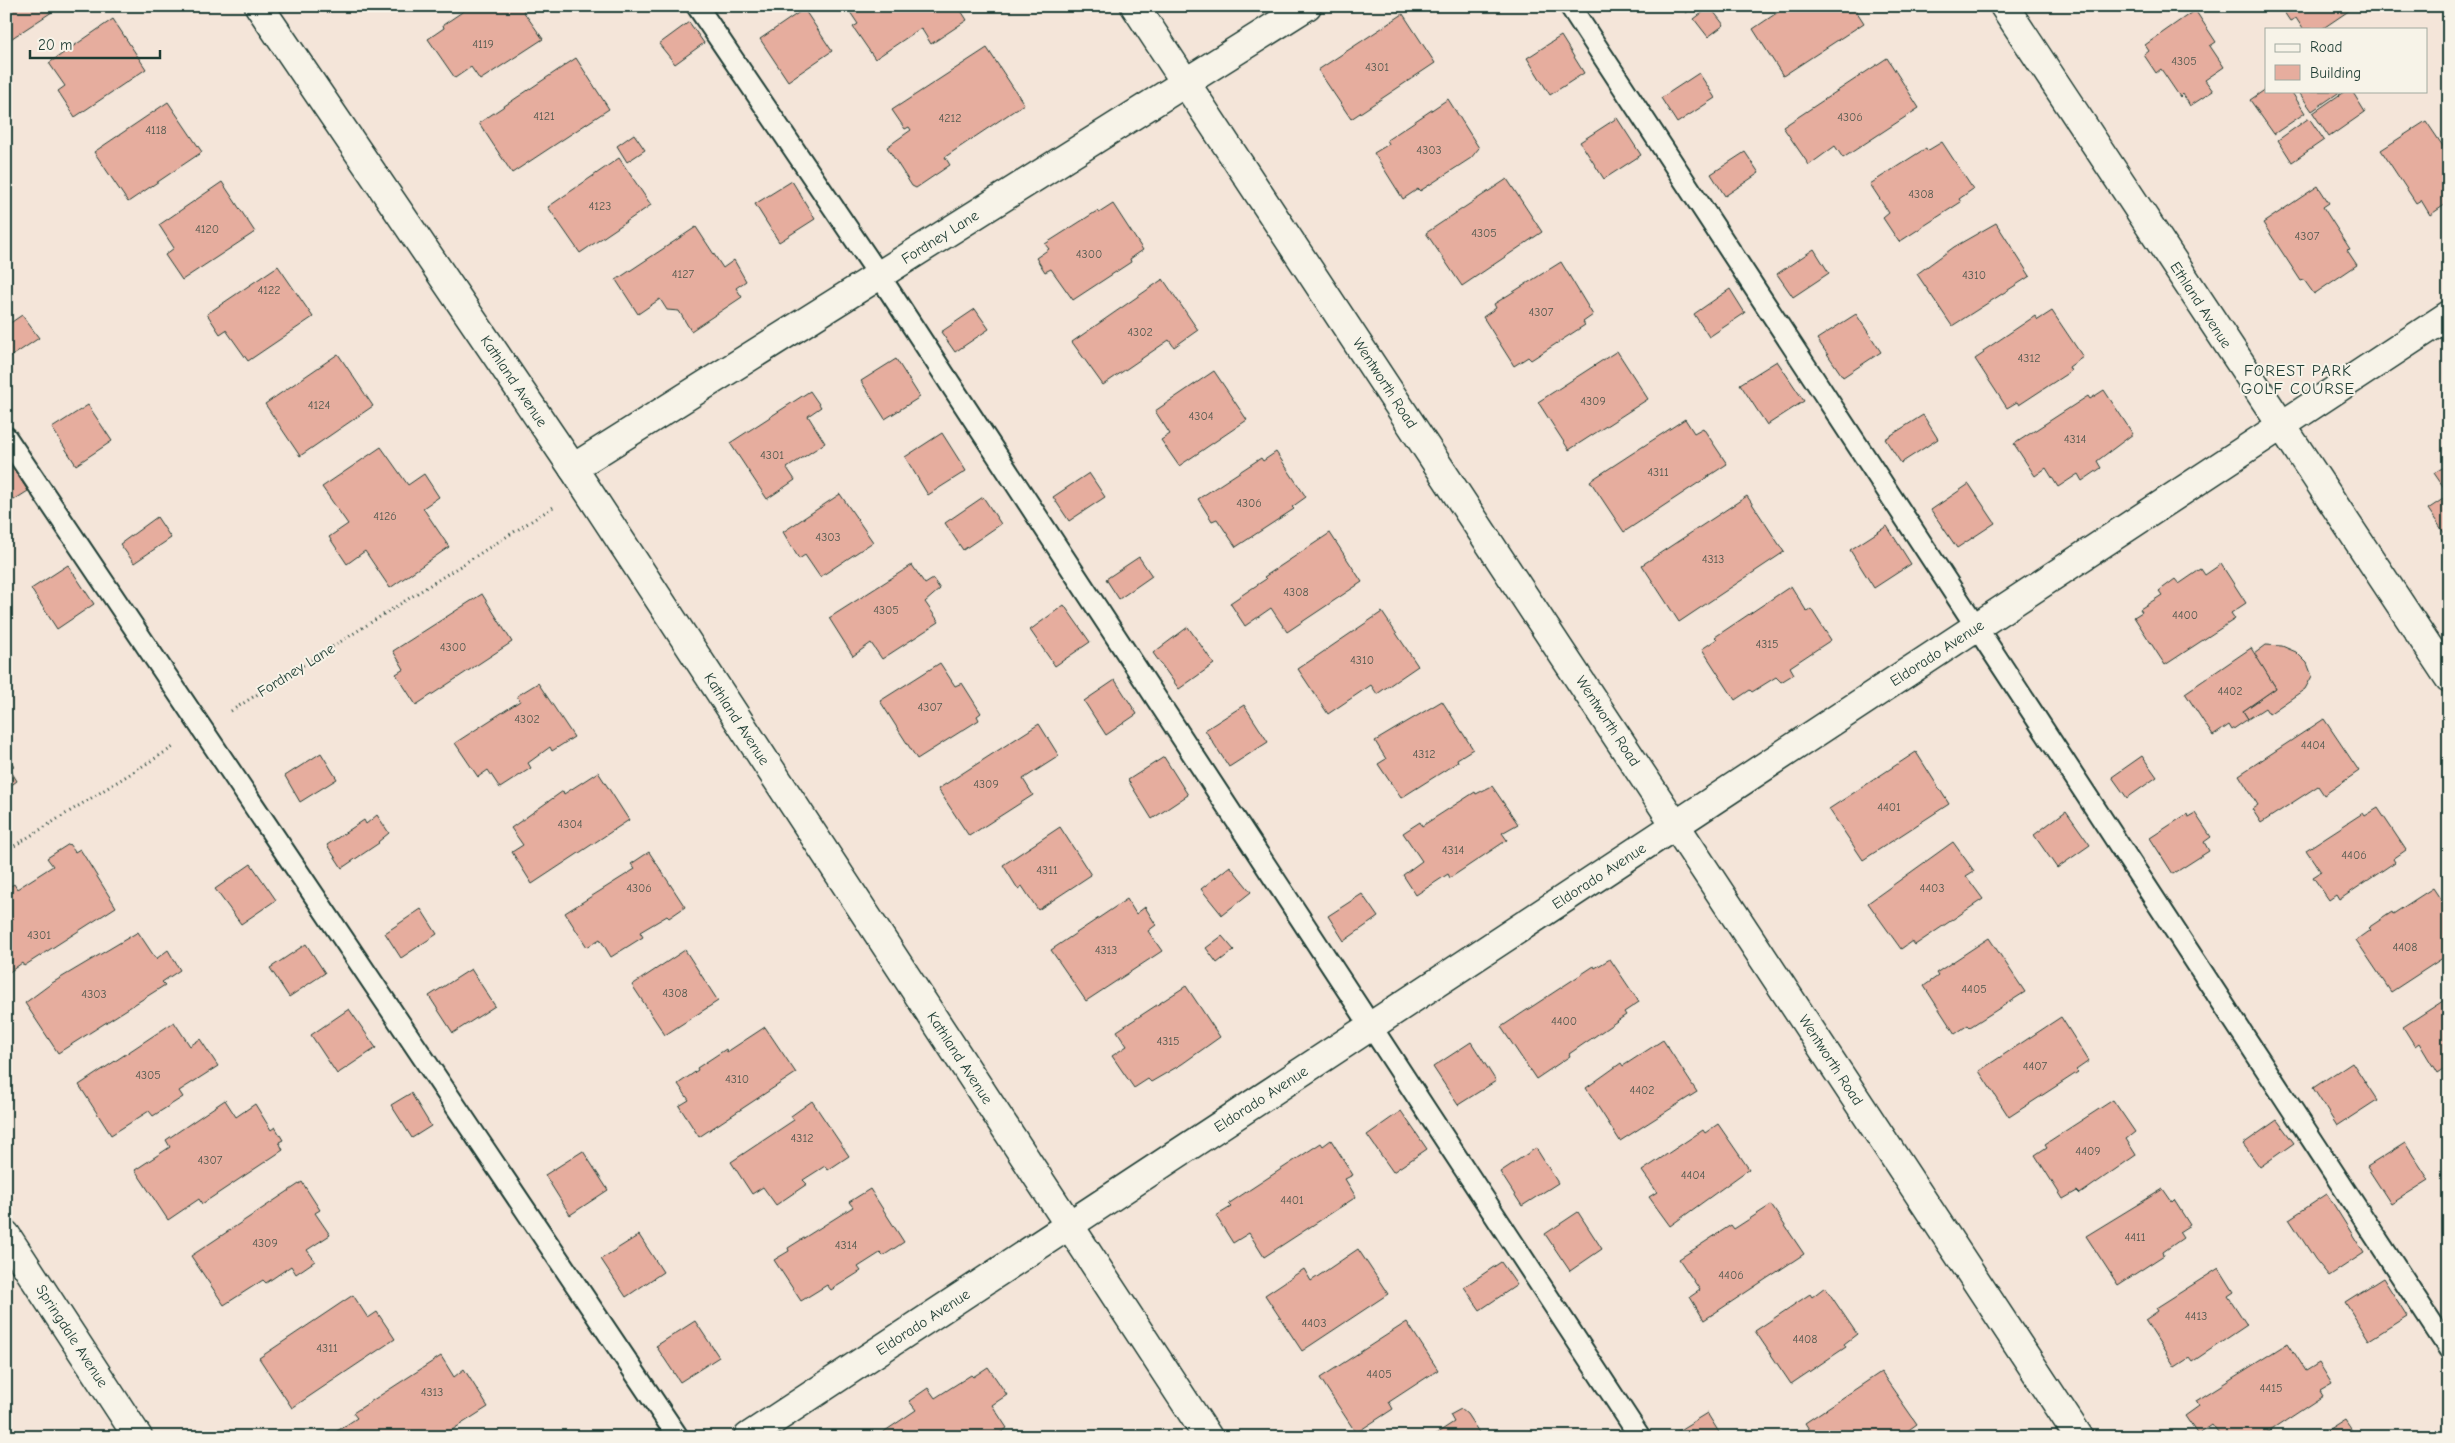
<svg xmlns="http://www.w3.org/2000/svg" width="2455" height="1443" viewBox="0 0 2455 1443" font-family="'Comic Neue',sans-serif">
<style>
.building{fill:#e6ad9e;stroke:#1f3d34}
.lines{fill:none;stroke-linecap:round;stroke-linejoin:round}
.service-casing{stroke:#1f3d34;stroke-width:24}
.minor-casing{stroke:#1f3d34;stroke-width:31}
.path{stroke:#1f3d34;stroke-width:3;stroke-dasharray:1 4;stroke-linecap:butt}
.service{stroke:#f7f3e8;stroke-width:20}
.minor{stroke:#f7f3e8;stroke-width:28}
.labels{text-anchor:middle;stroke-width:4;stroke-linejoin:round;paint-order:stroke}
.number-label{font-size:12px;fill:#51594e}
.street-label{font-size:15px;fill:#1f3d34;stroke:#f7f3e8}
.neighbourhood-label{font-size:16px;letter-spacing:1px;fill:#1f3d34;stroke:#f7f3e8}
</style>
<rect width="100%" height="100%" fill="#f4e5d9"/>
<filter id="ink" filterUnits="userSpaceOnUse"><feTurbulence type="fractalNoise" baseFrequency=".02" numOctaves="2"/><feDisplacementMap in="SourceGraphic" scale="10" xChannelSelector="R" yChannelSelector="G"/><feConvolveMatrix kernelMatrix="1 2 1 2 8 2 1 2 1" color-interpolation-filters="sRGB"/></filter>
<g filter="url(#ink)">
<g class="building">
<polygon points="6,6 61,6 6,42"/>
<polygon points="471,6 530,6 523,11 543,39 480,80 471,67 455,78 428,39 444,28 443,25"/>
<polygon points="846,6 958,6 967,20 931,44 921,28 875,59 853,27 858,24"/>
<polygon points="1681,6 1695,6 1686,13"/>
<polygon points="1787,6 1853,6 1864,23 1783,76 1753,29"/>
<polygon points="2280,6 2351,6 2353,8 2322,29 2303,29 2296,18 2290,21"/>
<polygon points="1710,7 1724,25 1708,37 1694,19"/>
<polygon points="804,9 832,51 788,81 760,39"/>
<polygon points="2195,10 2216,42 2210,46 2224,67 2205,80 2213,91 2190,106 2183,94 2180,97 2161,69 2156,73 2144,55 2149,51 2145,45"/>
<polygon points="1403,14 1435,63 1351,119 1318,70"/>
<polygon points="113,19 146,69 75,117 58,91 65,86 49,63"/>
<polygon points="689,22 704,43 675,64 659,44"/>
<polygon points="1561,36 1584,73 1550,95 1527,58"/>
<polygon points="987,48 1024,104 945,157 950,165 916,188 912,186 887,147 911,130 909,127 905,129 892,110"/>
<polygon points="576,58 609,109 512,173 479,123"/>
<polygon points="1887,58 1919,108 1843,158 1835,146 1809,165 1783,127"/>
<polygon points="1699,73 1715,98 1677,123 1661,98"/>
<polygon points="2266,89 2266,91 2291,91 2305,113 2274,134 2250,100"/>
<polygon points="2298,91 2341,91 2312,111"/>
<polygon points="2345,91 2352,91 2365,112 2329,137 2313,113"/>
<polygon points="1448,99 1479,148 1471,158 1420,191 1418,189 1403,199 1374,153 1389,144 1387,140"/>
<polygon points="168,102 202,152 128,202 94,152"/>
<polygon points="1617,118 1641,155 1604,179 1580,142"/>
<polygon points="2309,118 2324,140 2292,162 2278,140"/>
<polygon points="2426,121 2449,155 2449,202 2430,215 2421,200 2416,203 2381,150"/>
<polygon points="634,134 645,150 627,162 617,146"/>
<polygon points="1942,142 1973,189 1959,199 1961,202 1899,242 1883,218 1889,213 1870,184 1926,148 1927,151"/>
<polygon points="1745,152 1759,173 1725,196 1711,174"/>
<polygon points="619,158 651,205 580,253 548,207"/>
<polygon points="1507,179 1542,232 1462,286 1426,233"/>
<polygon points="792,181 815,219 779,242 755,204"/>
<polygon points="222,182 255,232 182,280 165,255 174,248 159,225"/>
<polygon points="2318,186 2329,203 2323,207 2350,249 2347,250 2357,265 2314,294 2304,280 2301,281 2263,223"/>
<polygon points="1113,204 1143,250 1130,259 1131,262 1073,300 1051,269 1045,272 1036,258 1049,249 1045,244 1097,211 1099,213"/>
<polygon points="1996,223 2030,276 1952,326 1917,274 1954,247"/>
<polygon points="696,227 723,268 734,260 746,281 736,288 742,297 691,331 679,311 667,310 660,299 638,314 616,280"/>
<polygon points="1814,249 1829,273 1793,297 1777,274"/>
<polygon points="1561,262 1593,315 1583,322 1585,325 1531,360 1528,357 1514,366 1483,317 1496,308 1494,304"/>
<polygon points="278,266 313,317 248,361 226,330 220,334 207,314"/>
<polygon points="1163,279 1198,330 1174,347 1169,340 1103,385 1072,342"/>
<polygon points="1730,289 1745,313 1709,337 1694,314"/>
<polygon points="975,309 989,329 955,352 941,332"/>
<polygon points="2052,311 2083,357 2069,367 2071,371 2019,405 2017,402 2007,408 1975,359 1984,353 1983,351 2035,316 2038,320"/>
<polygon points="1856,314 1881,352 1843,377 1817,339"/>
<polygon points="22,315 39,338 6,360 6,326"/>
<polygon points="1617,351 1648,399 1569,450 1538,402"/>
<polygon points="338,354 373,406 300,456 265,404"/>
<polygon points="896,359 920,397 885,419 861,381"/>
<polygon points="1777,361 1804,401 1767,425 1740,384"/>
<polygon points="1214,371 1247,420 1179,466 1161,440 1170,434 1155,411"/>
<polygon points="2104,390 2133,434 2097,461 2101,468 2082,481 2078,474 2058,487 2046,468 2035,476 2014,444 2088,396 2090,399"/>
<polygon points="810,391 821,407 808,416 825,443 787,468 795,480 767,499 730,443"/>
<polygon points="88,405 112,441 76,465 52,428"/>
<polygon points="1923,415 1938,439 1901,463 1885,439"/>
<polygon points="1685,419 1694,433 1703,428 1727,464 1624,532 1590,481"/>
<polygon points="942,433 966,471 928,495 905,457"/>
<polygon points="381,447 408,485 424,474 439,497 423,508 449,547 390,588 365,551 347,564 329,537 348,524 322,487"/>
<polygon points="1276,452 1306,497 1292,507 1294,509 1236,547 1217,519 1212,521 1198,499 1261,458 1263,461"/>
<polygon points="2449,464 2449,495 2434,473"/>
<polygon points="12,466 28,491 6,505 6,470"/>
<polygon points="1089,473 1105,497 1069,521 1053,497"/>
<polygon points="1969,484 1995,523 1957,548 1931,510"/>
<polygon points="840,494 873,542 820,577 805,555 799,559 783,532"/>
<polygon points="2449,495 2449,540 2428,509"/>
<polygon points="1747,496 1784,552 1679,622 1642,565"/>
<polygon points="983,497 1001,524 963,550 945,523"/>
<polygon points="157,517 171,538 134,563 120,544"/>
<polygon points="1887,526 1911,564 1874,588 1850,550"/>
<polygon points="1330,533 1362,582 1287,632 1271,608 1245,626 1230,603 1266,579 1264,577"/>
<polygon points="1139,557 1152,576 1119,599 1106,579"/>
<polygon points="2221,564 2246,603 2231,613 2235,619 2165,665 2134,617 2142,612 2140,609 2162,595 2159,591 2175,579 2179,584 2201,569 2205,575"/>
<polygon points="68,565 94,604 57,629 31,589"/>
<polygon points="912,565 925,584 933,579 940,589 925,602 939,622 882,659 871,643 853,656 829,618"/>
<polygon points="1791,586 1807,612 1811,609 1831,640 1790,667 1794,674 1781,682 1776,677 1752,692 1750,690 1735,700 1702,649 1717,639 1715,637"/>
<polygon points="482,594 512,642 416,705 396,674 404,669 393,651"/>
<polygon points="1064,605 1090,642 1055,666 1030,630"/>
<polygon points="1382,612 1418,666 1377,694 1371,685 1328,714 1298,669"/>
<polygon points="1188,627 1214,664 1179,689 1153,653"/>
<polygon points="2266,645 2282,646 2296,652 2307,663 2312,676 2305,689 2269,714 2265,708 2248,719 2243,711 2276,688 2254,654"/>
<polygon points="2251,648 2276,688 2243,711 2248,719 2232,730 2229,725 2213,736 2185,693"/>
<polygon points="940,663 955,686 962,683 981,713 977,716 979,720 917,759 880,701"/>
<polygon points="1115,680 1137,714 1106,735 1084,701"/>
<polygon points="538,683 574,737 552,751 550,747 528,763 531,768 500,788 488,770 478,777 455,743 520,701 517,696"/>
<polygon points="1442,701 1473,749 1457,759 1458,762 1401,798 1378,764 1386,759 1375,741"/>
<polygon points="1244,705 1268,742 1229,767 1205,730"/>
<polygon points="2324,719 2359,771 2324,795 2318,786 2261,823 2252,809 2258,805 2239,775"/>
<polygon points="1039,724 1059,756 1023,779 1033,795 969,836 938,789"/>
<polygon points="1916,752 1949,804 1863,860 1829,809"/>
<polygon points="321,753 337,779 300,802 285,776"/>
<polygon points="6,754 14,766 9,768 17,781 6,789"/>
<polygon points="2142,756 2157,777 2127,798 2112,777"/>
<polygon points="1164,757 1188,795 1152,819 1128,780"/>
<polygon points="598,772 629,820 532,884 512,852 523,845 511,828 563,791 564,794"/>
<polygon points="1492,786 1518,824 1502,833 1507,840 1450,878 1448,874 1416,895 1403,875 1422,861 1403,833 1420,822 1422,826 1475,792 1476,794"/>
<polygon points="2378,808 2406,850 2393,859 2395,862 2339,900 2336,895 2329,900 2313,877 2321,872 2306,850 2363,813 2365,816"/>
<polygon points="2066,811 2090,845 2057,868 2034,835"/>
<polygon points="2195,813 2211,837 2204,842 2209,851 2173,874 2150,838 2187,814 2188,817"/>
<polygon points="377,815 389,833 378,842 379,843 342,868 327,845 364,820 366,824"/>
<polygon points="1060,827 1091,875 1038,910 1022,886 1018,889 1003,865"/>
<polygon points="1953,842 1974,871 1966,876 1983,899 1915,945 1912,941 1901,949 1868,903"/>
<polygon points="69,844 75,852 80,849 116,907 24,966 22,963 8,973 6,889 14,884 17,889 53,866 47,858"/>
<polygon points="649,852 685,907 669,918 667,916 640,932 643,937 611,957 600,939 587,947 565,913 635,869 631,864"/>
<polygon points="251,864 276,900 241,924 215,889"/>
<polygon points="1230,866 1251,892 1222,915 1201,889"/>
<polygon points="2433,888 2449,912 2449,954 2391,992 2356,940 2370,930 2368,928 2392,912 2393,914"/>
<polygon points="1362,894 1378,917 1344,941 1328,916"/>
<polygon points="1127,899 1136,914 1145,907 1156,925 1148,931 1162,951 1086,1001 1051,950"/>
<polygon points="421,909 437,934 401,958 385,933"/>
<polygon points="138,932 156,959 168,950 180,970 162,982 165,985 58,1053 25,1003 52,983"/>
<polygon points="1222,936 1234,950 1217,963 1206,948"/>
<polygon points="1989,938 2025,992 1970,1027 1968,1025 1955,1034 1924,986 1938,976 1936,973"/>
<polygon points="306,944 325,973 289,997 270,968"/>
<polygon points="685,950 718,1001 665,1035 632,985"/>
<polygon points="1610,959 1639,1002 1624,1012 1626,1015 1569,1054 1570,1056 1536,1079 1501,1027 1594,966 1595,968"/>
<polygon points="471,969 495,1006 453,1033 429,996"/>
<polygon points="1186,986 1220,1037 1182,1064 1151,1082 1148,1079 1134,1088 1112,1056 1127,1046 1117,1031"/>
<polygon points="2449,997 2449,1065 2437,1073 2419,1043 2415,1046 2403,1027"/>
<polygon points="349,1009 376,1048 337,1074 311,1035"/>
<polygon points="2061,1017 2089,1061 2076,1070 2078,1072 2009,1117 1979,1071"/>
<polygon points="174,1022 190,1046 200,1039 218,1066 179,1091 183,1097 153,1116 149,1111 111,1135 79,1085"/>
<polygon points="765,1027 796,1073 699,1137 679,1106 689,1100 678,1084 698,1070 697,1068 726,1049 727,1052"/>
<polygon points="1663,1040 1697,1092 1620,1141 1586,1088 1621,1063 1623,1066"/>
<polygon points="1471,1042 1496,1081 1458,1105 1433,1067"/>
<polygon points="2352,1062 2377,1100 2337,1126 2313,1088"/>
<polygon points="411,1093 431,1126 412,1138 391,1105"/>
<polygon points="225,1100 236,1117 255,1104 271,1130 275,1127 283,1140 279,1142 283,1150 202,1204 199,1199 168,1220 135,1170 170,1147 166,1140"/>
<polygon points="2113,1100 2135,1132 2126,1139 2136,1155 2080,1194 2077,1191 2063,1199 2035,1155 2047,1147 2045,1144"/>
<polygon points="812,1101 849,1156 828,1170 825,1166 803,1180 807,1184 776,1205 763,1187 752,1194 731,1162 794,1120 791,1116"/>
<polygon points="1401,1111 1427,1149 1393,1172 1367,1135"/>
<polygon points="2277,1120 2294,1143 2260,1167 2243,1144"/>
<polygon points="1718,1124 1749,1169 1670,1226 1649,1197 1657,1192 1642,1171 1703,1130 1705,1133"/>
<polygon points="1331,1140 1353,1175 1345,1179 1356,1197 1264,1257 1249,1233 1233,1243 1216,1216 1231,1207 1228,1204 1321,1143 1323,1146"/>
<polygon points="2405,1143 2429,1180 2391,1204 2367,1167"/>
<polygon points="1536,1148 1558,1183 1522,1206 1500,1172"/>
<polygon points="583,1151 608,1190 570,1215 545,1175"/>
<polygon points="302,1182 320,1210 315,1213 330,1235 307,1250 315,1261 296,1274 291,1266 266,1283 263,1280 224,1305 191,1256"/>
<polygon points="870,1189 904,1242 883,1256 880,1253 858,1267 861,1271 831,1290 827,1285 801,1301 774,1260 789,1251 788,1248 853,1207 849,1202"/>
<polygon points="2163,1189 2172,1202 2174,1200 2190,1225 2179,1232 2183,1238 2163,1252 2164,1255 2118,1285 2086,1236"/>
<polygon points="2327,1194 2364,1253 2329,1276 2315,1259 2289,1219"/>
<polygon points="1771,1205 1804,1254 1704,1320 1690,1297 1700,1290 1679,1259 1731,1225 1734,1229"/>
<polygon points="1578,1212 1602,1249 1570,1271 1545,1234"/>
<polygon points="639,1235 663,1272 626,1297 601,1259"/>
<polygon points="1358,1249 1388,1294 1302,1351 1265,1295 1304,1269 1311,1281"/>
<polygon points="1501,1262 1517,1285 1480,1310 1464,1287"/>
<polygon points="2219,1268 2234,1292 2228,1296 2247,1325 2192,1362 2189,1358 2175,1367 2145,1320 2158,1311 2156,1308"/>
<polygon points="2383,1278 2407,1316 2369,1340 2345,1302"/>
<polygon points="1825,1287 1857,1334 1844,1344 1846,1347 1791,1384 1755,1331 1810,1294 1812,1297"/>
<polygon points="353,1295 368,1318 377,1312 395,1339 292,1408 259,1358"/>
<polygon points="695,1321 719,1357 680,1382 656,1346"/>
<polygon points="1407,1322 1438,1370 1389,1402 1393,1409 1356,1433 1320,1378"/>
<polygon points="2288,1343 2306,1371 2319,1363 2332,1384 2320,1391 2323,1396 2261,1437 2221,1437 2212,1425 2198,1435 2185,1416 2199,1406 2196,1401"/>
<polygon points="441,1356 454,1377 464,1369 488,1407 441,1437 328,1437 357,1418 353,1413"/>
<polygon points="988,1367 1007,1395 992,1405 1007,1428 995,1437 879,1435 916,1410 909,1401 928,1388 935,1398 971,1375 973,1377"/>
<polygon points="1881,1372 1917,1424 1899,1437 1814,1437 1805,1423"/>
<polygon points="1461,1409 1467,1414 1482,1437 1431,1437 1454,1422 1450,1415"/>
<polygon points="1707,1413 1720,1434 1716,1437 1675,1437 1673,1434"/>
<polygon points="2345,1420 2355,1435 2359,1433 2362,1437 2318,1437"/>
</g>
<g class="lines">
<g class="service-casing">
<g id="service">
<polyline points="697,6 879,275 1640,1437"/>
<polyline points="1570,6 2449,1349"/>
<polyline points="6,437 678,1437"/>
</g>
</g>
<g class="minor-casing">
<g id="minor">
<polyline points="259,6 573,468 1208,1437"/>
<polyline points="1135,6 2079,1437"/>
<polyline points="2004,6 2449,678"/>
<polyline points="573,468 1307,6"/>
<polyline points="6,1235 138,1437"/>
<polyline points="748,1437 2449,315"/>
</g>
</g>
<g class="path">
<polyline points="231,711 555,506"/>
<polyline points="6,851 175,746"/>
</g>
<use href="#service" class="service"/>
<use href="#minor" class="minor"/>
</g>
</g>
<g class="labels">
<g class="number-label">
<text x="483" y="48">4119</text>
<text x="2184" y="65">4305</text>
<text x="1377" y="71">4301</text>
<text x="544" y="120">4121</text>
<text x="1850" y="121">4306</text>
<text x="950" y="122">4212</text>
<text x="156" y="134">4118</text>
<text x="1429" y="154">4303</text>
<text x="1921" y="198">4308</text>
<text x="600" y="210">4123</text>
<text x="207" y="233">4120</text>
<text x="1484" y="237">4305</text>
<text x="2307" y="240">4307</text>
<text x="1089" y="258">4300</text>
<text x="683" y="278">4127</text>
<text x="1974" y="279">4310</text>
<text x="269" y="294">4122</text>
<text x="1541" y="316">4307</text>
<text x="1140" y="336">4302</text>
<text x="2029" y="362">4312</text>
<text x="1593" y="405">4309</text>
<text x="319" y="409">4124</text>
<text x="1201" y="420">4304</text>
<text x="2075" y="443">4314</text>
<text x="772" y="459">4301</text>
<text x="1658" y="476">4311</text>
<text x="1249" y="507">4306</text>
<text x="385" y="520">4126</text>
<text x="828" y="541">4303</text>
<text x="1713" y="563">4313</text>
<text x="1296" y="596">4308</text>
<text x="886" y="614">4305</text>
<text x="2185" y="619">4400</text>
<text x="1767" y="648">4315</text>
<text x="453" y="651">4300</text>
<text x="1362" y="664">4310</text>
<text x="2230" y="695">4402</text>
<text x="930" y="711">4307</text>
<text x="527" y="723">4302</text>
<text x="2313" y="749">4404</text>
<text x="1424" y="758">4312</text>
<text x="986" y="788">4309</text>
<text x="1889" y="811">4401</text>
<text x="570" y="828">4304</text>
<text x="1453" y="854">4314</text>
<text x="2354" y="859">4406</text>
<text x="1047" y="874">4311</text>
<text x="639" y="892">4306</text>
<text x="1932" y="892">4403</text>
<text x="39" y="939">4301</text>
<text x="2405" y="951">4408</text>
<text x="1106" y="954">4313</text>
<text x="1974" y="993">4405</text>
<text x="675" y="997">4308</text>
<text x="94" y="998">4303</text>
<text x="1564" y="1025">4400</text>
<text x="1168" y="1045">4315</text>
<text x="2035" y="1070">4407</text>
<text x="148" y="1079">4305</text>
<text x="737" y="1083">4310</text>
<text x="1642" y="1094">4402</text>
<text x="802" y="1142">4312</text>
<text x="2088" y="1155">4409</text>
<text x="210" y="1164">4307</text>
<text x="1693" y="1179">4404</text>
<text x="1292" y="1204">4401</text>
<text x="2135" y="1241">4411</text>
<text x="265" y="1247">4309</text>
<text x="846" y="1249">4314</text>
<text x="1731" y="1279">4406</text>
<text x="2196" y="1320">4413</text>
<text x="1314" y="1327">4403</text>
<text x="1805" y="1343">4408</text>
<text x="327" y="1352">4311</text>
<text x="1379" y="1378">4405</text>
<text x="2271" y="1392">4415</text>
<text x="432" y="1396">4313</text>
</g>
<g class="street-label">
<text transform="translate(940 237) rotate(-32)" y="5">Fordney Lane</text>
<text transform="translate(2201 305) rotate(57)" y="5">Ethland Avenue</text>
<text transform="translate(514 381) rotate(56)" y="5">Kathland Avenue</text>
<text transform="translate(1385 383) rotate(57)" y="5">Wentworth Road</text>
<text transform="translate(1937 653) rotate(-33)" y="5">Eldorado Avenue</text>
<text transform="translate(296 670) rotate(-32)" y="5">Fordney Lane</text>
<text transform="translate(737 719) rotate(57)" y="5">Kathland Avenue</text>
<text transform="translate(1608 721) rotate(57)" y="5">Wentworth Road</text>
<text transform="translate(1599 876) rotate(-33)" y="5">Eldorado Avenue</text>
<text transform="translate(960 1058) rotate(57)" y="5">Kathland Avenue</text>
<text transform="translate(1831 1060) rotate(57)" y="5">Wentworth Road</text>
<text transform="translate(1261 1099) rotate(-33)" y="5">Eldorado Avenue</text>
<text transform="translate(923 1322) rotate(-33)" y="5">Eldorado Avenue</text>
<text transform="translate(72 1336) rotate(57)" y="5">Springdale Avenue</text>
</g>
<g class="neighbourhood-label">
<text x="2298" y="376">FOREST PARK<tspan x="2298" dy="18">GOLF COURSE</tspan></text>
</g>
</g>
<rect width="2455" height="1443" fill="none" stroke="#f7f3e8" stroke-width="25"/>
<rect x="12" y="12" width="2430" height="1418" fill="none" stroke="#1f3d34" stroke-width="2" filter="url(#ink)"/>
<rect x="2265" y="28" width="162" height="65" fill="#f7f3e8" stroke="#a1aaa0"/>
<rect x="2275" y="44" width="25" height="8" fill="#f7f3e8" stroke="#a1aaa0"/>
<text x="2310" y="52" font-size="15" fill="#1f3d34">Road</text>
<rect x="2275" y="65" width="25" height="15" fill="#e6ad9e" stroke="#a1aaa0"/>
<text x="2310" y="78" font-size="15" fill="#1f3d34">Building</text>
<path d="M30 50v8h130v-8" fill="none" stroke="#1f3d34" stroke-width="2.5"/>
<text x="38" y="50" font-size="15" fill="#1f3d34" stroke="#f7f3e8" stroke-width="4" paint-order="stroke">20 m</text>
</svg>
